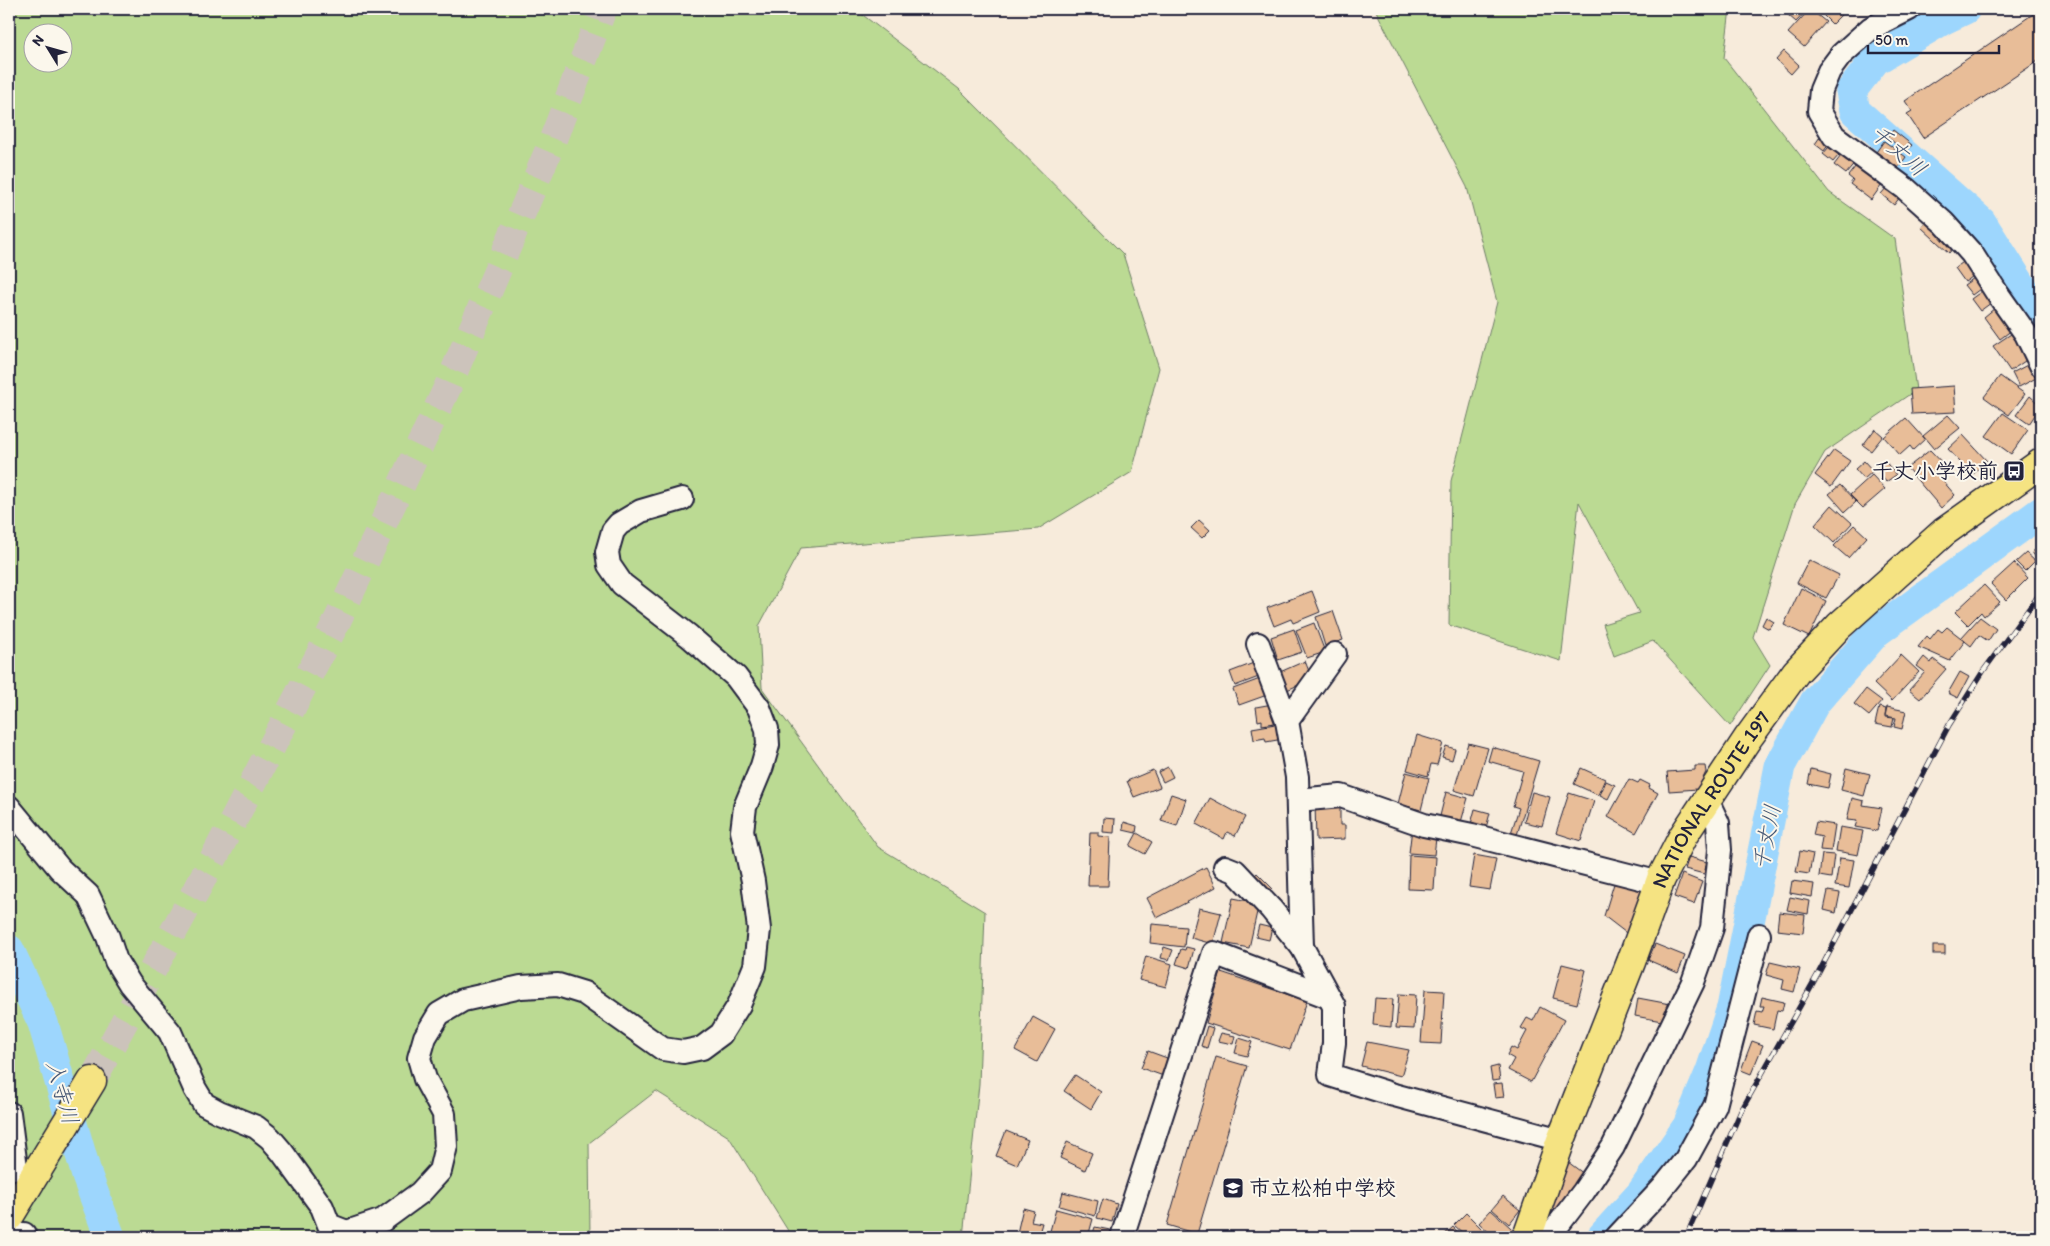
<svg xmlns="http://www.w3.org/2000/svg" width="2050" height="1246" viewBox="0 0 2050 1246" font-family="Itim,'Klee One',sans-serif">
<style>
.green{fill:#bbda93;stroke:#6e7e67;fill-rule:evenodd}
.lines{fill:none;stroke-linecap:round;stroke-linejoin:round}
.river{stroke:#9dd6fd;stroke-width:31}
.building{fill:#e8bd98;stroke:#22223b}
.highway-tunnel{stroke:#ccc3bb;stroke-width:28;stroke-dasharray:28 14;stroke-linecap:butt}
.minor-casing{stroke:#22223b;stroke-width:26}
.highway-casing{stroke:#22223b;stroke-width:31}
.minor{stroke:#fbf7ec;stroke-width:22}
.highway{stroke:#f5e382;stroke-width:28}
.rail-casing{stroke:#22223b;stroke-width:5.5}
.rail{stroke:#fbf7ec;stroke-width:4;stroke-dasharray:11;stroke-linecap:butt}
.labels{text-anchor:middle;stroke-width:4;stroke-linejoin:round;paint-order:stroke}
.poi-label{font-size:21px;font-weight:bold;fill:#22223b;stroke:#fbf7ec;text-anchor:end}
.street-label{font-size:21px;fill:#22223b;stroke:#fbf7ec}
.water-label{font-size:22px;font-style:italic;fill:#475875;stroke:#fbf7ec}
</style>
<rect width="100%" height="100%" fill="#f7ebdb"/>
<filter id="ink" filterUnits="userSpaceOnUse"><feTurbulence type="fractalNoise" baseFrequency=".02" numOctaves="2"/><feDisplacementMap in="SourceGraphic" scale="10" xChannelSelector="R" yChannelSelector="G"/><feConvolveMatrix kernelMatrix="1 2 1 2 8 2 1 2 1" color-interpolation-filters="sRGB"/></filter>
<g filter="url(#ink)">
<g class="green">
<path d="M9,9H855L959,89L1123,254L1159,368L1132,472L1038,529L801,548L759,626L762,688L878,847L985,912L979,1084L963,1237H792L729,1137L656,1091L589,1143L590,1237H9ZM32,32H62V62H32Z"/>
<polygon points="1375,9 1730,9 1724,58 1829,192 1895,239 1916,390 1825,452 1795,504 1753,637 1770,665 1730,726 1653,641 1614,656 1603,624 1639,613 1579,502 1561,661 1449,625 1451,481 1497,302 1467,187"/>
</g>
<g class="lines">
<g class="river">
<polyline points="1965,9 1944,19 1875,60 1851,91 1855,111 1981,222 2041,317"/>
<polyline points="9,950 43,1023 87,1176 110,1237"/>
<polyline points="1602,1237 1641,1194 1688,1126 1711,1071 1732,1008 1780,766 1815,702 1876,632 2041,512"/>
</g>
</g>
<g class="building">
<polygon points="1793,9 1808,9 1796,22 1788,15"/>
<polygon points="1810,9 1826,22 1804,47 1788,33"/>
<polygon points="1825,9 1847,9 1832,24 1821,13"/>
<polygon points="2039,10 2041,12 2041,59 1923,138 1907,114 1912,111 1905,101"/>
<polygon points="1784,51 1799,65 1791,74 1776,60"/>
<polygon points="1893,130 1912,145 1906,152 1887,137"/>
<polygon points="1822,134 1831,141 1824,151 1815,144"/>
<polygon points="1834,141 1844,149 1833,162 1823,154"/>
<polygon points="1884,141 1906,157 1896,171 1874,155"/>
<polygon points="1844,152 1856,162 1846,174 1834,165"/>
<polygon points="1859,162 1884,182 1871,200 1850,184 1853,180 1848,176"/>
<polygon points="1888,186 1900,197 1894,205 1881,194"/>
<polygon points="1929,218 1957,243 1949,253 1921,227"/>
<polygon points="1966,260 1976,274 1965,282 1955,268"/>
<polygon points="1977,276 1984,286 1972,295 1964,285"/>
<polygon points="1986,288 1995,300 1980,311 1971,299"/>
<polygon points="1995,308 2012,330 2000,339 1984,317"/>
<polygon points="2014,332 2031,357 2010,371 1993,346"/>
<polygon points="2033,362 2040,376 2019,387 2012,373"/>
<polygon points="2000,376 2025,394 2009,415 1984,397"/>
<polygon points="1954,386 1956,412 1912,414 1910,389"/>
<polygon points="2030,396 2041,406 2029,424 2016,415"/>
<polygon points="2003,413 2028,430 2011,454 1986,436"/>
<polygon points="1948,415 1960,428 1934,449 1923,436"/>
<polygon points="1906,418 1925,439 1913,450 1910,446 1900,455 1884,437"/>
<polygon points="1875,429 1883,436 1871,451 1863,445"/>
<polygon points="1963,435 1987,461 1972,475 1948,449"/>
<polygon points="1834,450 1850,461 1831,487 1815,475"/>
<polygon points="1930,450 1951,472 1942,480 1955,495 1941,508 1907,468"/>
<polygon points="1864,461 1873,471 1864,479 1855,469"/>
<polygon points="1885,461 1896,475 1886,482 1876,468"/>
<polygon points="1872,475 1885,489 1863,508 1850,495"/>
<polygon points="1840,485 1856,502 1845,512 1829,494"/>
<polygon points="1832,505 1852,523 1834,543 1815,525"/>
<polygon points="1199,520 1210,530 1202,538 1191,528"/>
<polygon points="1854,525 1867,537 1848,558 1834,546"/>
<polygon points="2041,546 2041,563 2040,564 2032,552"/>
<polygon points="2026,553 2035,561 2025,571 2016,562"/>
<polygon points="1809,560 1839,575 1826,598 1797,583"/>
<polygon points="2014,563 2028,578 2006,600 1991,584"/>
<polygon points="1984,585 2000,602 1984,616 1981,612 1968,625 1955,612"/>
<polygon points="1801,588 1826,601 1809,637 1784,625"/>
<polygon points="1312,591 1320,612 1293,623 1291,619 1274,626 1267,608"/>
<polygon points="1333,611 1343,640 1325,646 1316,617"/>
<polygon points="1766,617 1774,622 1769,629 1762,625"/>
<polygon points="1980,617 1996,629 1988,641 1979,635 1971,646 1961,638"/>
<polygon points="1314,623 1325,652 1307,658 1296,630"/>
<polygon points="1947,627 1965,641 1950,661 1918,647 1927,636 1930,639 1938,629 1942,632"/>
<polygon points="1294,629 1302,652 1278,660 1271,637"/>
<polygon points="1901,655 1919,672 1892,701 1874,684"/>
<polygon points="1924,657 1931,663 1933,659 1946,669 1920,699 1909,690 1925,672 1917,666"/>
<polygon points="1259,661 1264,675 1235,686 1230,672"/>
<polygon points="1305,661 1312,679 1287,690 1280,672"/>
<polygon points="1960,672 1969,677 1958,698 1948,693"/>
<polygon points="1268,676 1267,695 1239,705 1233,689"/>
<polygon points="1866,689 1882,701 1869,716 1854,704"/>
<polygon points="1278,703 1281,722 1262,725 1262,720 1258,721 1256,707"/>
<polygon points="1879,707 1886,709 1885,717 1894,718 1892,727 1875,724"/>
<polygon points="1887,707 1906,711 1902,729 1894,727 1896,718 1885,716"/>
<polygon points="1281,723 1283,739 1266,742 1265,738 1254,740 1252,728"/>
<polygon points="1417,735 1443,743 1437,765 1431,764 1428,776 1407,770"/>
<polygon points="1468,743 1488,748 1474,796 1454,790"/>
<polygon points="1446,746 1455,749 1452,760 1442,757"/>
<polygon points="1492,747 1539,761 1517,835 1511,833 1519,808 1513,806 1523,771 1488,761"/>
<polygon points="1695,766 1705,766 1706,772 1698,789 1669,791 1667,772 1695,770"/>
<polygon points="1168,767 1173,777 1163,782 1158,772"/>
<polygon points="1581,768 1605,779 1598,795 1574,784"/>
<polygon points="1846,768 1870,774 1864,796 1841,790"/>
<polygon points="1811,769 1831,774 1828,788 1808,784"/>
<polygon points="1153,770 1160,787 1134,797 1127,781"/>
<polygon points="1406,772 1429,778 1421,810 1398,804"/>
<polygon points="1629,779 1638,783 1640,780 1650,785 1649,788 1658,793 1636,833 1608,817"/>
<polygon points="1606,781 1615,785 1608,799 1600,795"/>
<polygon points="1446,792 1468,798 1461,822 1440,816"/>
<polygon points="1532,792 1550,797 1542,826 1524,822"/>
<polygon points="1569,793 1594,801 1581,841 1556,833"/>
<polygon points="1171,794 1186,799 1177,826 1161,821"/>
<polygon points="1210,798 1245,817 1235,836 1227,832 1224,839 1196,824"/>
<polygon points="1852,798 1864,801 1863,805 1882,808 1877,831 1855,827 1857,821 1847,820"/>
<polygon points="1315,804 1340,804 1340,825 1345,825 1345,839 1316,840"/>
<polygon points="1475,809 1490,813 1486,828 1471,824"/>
<polygon points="1104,818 1115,819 1114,833 1103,832"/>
<polygon points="1124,822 1137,826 1136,833 1123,830"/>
<polygon points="1816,822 1835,825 1831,851 1820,850 1822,837 1813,835"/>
<polygon points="1840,827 1863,831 1858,855 1836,851"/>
<polygon points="1412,828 1437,830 1434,855 1409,853"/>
<polygon points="1090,832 1098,832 1098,836 1110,837 1108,886 1088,886"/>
<polygon points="1137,833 1152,842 1145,854 1130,846"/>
<polygon points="1800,851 1813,854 1809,874 1796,872"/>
<polygon points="1822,854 1834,855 1831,878 1819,876"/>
<polygon points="1409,855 1436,857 1434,890 1408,889"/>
<polygon points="1474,855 1496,859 1490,890 1469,887"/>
<polygon points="1689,857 1707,862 1704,874 1685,869"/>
<polygon points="1840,858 1854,860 1849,888 1835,886"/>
<polygon points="1206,867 1216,887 1157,918 1147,898"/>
<polygon points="1257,873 1272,888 1265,895 1250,880"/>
<polygon points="1682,874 1702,882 1694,904 1674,897"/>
<polygon points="1616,877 1645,885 1630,936 1604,916"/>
<polygon points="1792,881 1814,884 1812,897 1790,893"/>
<polygon points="1828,891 1840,893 1836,913 1824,910"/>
<polygon points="1790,897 1810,901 1808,914 1787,910"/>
<polygon points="1233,898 1259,903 1249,948 1223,943"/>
<polygon points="1199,908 1221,913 1213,944 1191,938"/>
<polygon points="1779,912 1805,915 1803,933 1777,930"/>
<polygon points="1152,924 1186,927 1184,947 1150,943"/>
<polygon points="1259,925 1272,928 1269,940 1256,937"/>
<polygon points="1655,944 1685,956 1678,973 1648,960"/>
<rect x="1933" y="946" width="12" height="8"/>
<polygon points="1164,947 1173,950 1169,960 1161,958"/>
<polygon points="1186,947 1194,949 1189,968 1176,964 1181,949 1185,950"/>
<polygon points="1146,956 1172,964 1166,987 1139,980"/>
<polygon points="1770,962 1800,969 1794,992 1782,989 1784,980 1766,975"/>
<polygon points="1562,964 1586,970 1577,1004 1553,998"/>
<polygon points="1221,972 1307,1001 1290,1050 1206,1023"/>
<polygon points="1425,990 1444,991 1441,1044 1421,1043"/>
<polygon points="1399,994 1416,995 1414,1029 1396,1028"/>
<polygon points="1762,997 1784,1002 1782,1011 1777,1010 1773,1029 1754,1025 1757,1011 1762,1012 1764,1006 1760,1006"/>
<polygon points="1375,998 1393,999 1391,1027 1373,1025"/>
<polygon points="1638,998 1670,1004 1667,1022 1635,1016"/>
<polygon points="1540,1007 1564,1020 1531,1082 1508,1070 1514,1059 1507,1055 1511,1047 1517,1050 1527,1031 1521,1028 1527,1018 1533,1021"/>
<polygon points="1033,1017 1055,1029 1037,1062 1015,1050"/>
<polygon points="1207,1026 1213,1028 1207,1048 1201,1046"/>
<polygon points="1221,1033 1235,1036 1233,1044 1218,1041"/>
<polygon points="1239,1038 1252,1042 1247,1056 1235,1053"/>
<polygon points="1752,1041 1763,1045 1751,1074 1741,1070"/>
<polygon points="1367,1042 1409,1050 1401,1076 1361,1066"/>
<polygon points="1148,1051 1178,1062 1172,1079 1141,1068"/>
<polygon points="1216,1057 1247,1066 1197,1234 1167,1225"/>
<polygon points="1498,1066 1500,1080 1492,1081 1490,1068"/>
<polygon points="1075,1075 1101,1092 1091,1109 1064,1091"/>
<polygon points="1502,1083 1504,1097 1495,1098 1493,1084"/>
<polygon points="1006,1131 1028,1140 1017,1165 996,1156"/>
<polygon points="1067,1142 1092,1153 1085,1170 1060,1158"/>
<polygon points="1568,1162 1588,1177 1558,1217 1550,1211"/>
<polygon points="1063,1192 1098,1201 1095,1216 1059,1206"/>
<polygon points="1503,1196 1520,1210 1509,1224 1492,1209"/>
<polygon points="1103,1199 1117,1204 1112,1222 1097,1218"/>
<polygon points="1023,1208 1034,1211 1031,1221 1042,1223 1038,1237 1017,1233"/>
<polygon points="1056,1209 1093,1219 1088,1237 1073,1237 1050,1231"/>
<polygon points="1491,1210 1520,1236 1520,1237 1494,1237 1479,1223"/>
<polygon points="1466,1213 1484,1231 1478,1237 1467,1237 1454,1225"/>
<polygon points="1095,1227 1110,1230 1108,1237 1092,1237"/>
<polygon points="1453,1227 1462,1237 1442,1237"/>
</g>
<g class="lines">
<polyline class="highway-tunnel" points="92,1081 217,852 338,619 448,386 550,147 603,9"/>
<g class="minor-casing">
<g id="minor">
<polyline points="1909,9 1871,28 1841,55 1829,71 1821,90 1819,111 1834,136 1906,189 1944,223 1972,254 1997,293 2026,334 2041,365"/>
<polyline points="1258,644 1287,721"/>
<polyline points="1298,800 1341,796 1424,825 1472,835 1660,883"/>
<polyline points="9,807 60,869 88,895 108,937 116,961 130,984 170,1032 195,1089 204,1104 219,1112 256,1127 270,1138 282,1152 322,1207 329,1225 347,1232 383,1220 420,1193 440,1171 446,1146 444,1114 425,1079 419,1058 425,1037 439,1014 463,1000 521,987 558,985 584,993 663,1049 683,1052 702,1048 721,1034 739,1005 755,966 759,929 753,881 742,831 745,807 762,766 768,745 767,729 759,708 736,677 689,636 622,584 609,565 607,552 613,531 619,524 641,511 682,499"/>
<polyline points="1225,867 1235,871 1271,909 1302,947 1334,1006 1334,1043 1330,1075 1394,1095 1561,1140"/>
<polyline points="1302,947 1297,777 1287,721 1335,654"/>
<polyline points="9,1113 16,1168"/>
<polyline points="24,1234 24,1237"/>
<polyline points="1122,1237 1214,953 1329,997"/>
<polyline points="1549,1237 1584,1191 1613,1147 1693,982 1712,928 1720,850 1718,823 1707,800"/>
<polyline points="1617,1237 1662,1189 1686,1159 1715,1106 1759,935"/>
</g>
</g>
<g class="highway-casing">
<g id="highway">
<polyline points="9,1217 92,1081"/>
<path id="s1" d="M1527,1237L1561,1140L1631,962L1661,879L1683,836L1748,738L1796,672L1839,626L1944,532L2041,463"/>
</g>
</g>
<use href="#minor" class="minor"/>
<use href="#highway" class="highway"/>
<g class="rail-casing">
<polyline id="rail" points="1686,1237 1741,1111 1818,974 1949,725 1984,670 2041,592"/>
</g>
<use href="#rail" class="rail"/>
</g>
</g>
<defs>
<g id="bus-square" transform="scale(1.125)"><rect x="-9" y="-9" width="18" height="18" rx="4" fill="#22223b" stroke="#fbf7ec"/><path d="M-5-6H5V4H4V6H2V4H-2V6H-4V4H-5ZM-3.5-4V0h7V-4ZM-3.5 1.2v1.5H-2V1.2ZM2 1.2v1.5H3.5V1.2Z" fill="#fff"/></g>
<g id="school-square" transform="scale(1.125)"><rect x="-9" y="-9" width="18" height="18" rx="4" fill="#22223b" stroke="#fbf7ec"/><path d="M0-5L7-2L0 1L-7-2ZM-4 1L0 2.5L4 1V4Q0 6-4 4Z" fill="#fff"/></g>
</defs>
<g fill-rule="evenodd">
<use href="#bus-square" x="2014" y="471"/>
<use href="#school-square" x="1233" y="1188"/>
</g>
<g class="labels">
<g class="poi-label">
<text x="1998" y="478">千丈小学校前</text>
<text x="1249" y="1195" text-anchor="start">市立松柏中学校</text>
</g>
<g class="street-label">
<text dy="7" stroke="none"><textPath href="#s1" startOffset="476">NATIONAL ROUTE 197</textPath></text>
</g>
<g class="water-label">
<text transform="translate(1899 150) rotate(41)" y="8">千丈川</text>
<text transform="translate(1766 837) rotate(-79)" y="8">千丈川</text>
<text transform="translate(63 1092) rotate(74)" y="8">入寺川</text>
</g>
</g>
<rect width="2050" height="1246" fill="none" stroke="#fbf7ec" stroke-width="30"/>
<rect x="15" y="15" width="2020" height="1216" fill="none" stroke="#22223b" stroke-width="2" filter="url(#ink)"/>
<g transform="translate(48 48) rotate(307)"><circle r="24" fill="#fbf7ec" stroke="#a4a2a5"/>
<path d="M0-4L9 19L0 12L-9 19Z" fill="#22223b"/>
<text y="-8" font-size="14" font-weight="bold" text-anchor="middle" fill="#22223b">N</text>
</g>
<path d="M1868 45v8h131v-8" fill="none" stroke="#22223b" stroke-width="2.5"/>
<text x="1875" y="45" font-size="15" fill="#22223b" stroke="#fbf7ec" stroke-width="4" paint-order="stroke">50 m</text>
</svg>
